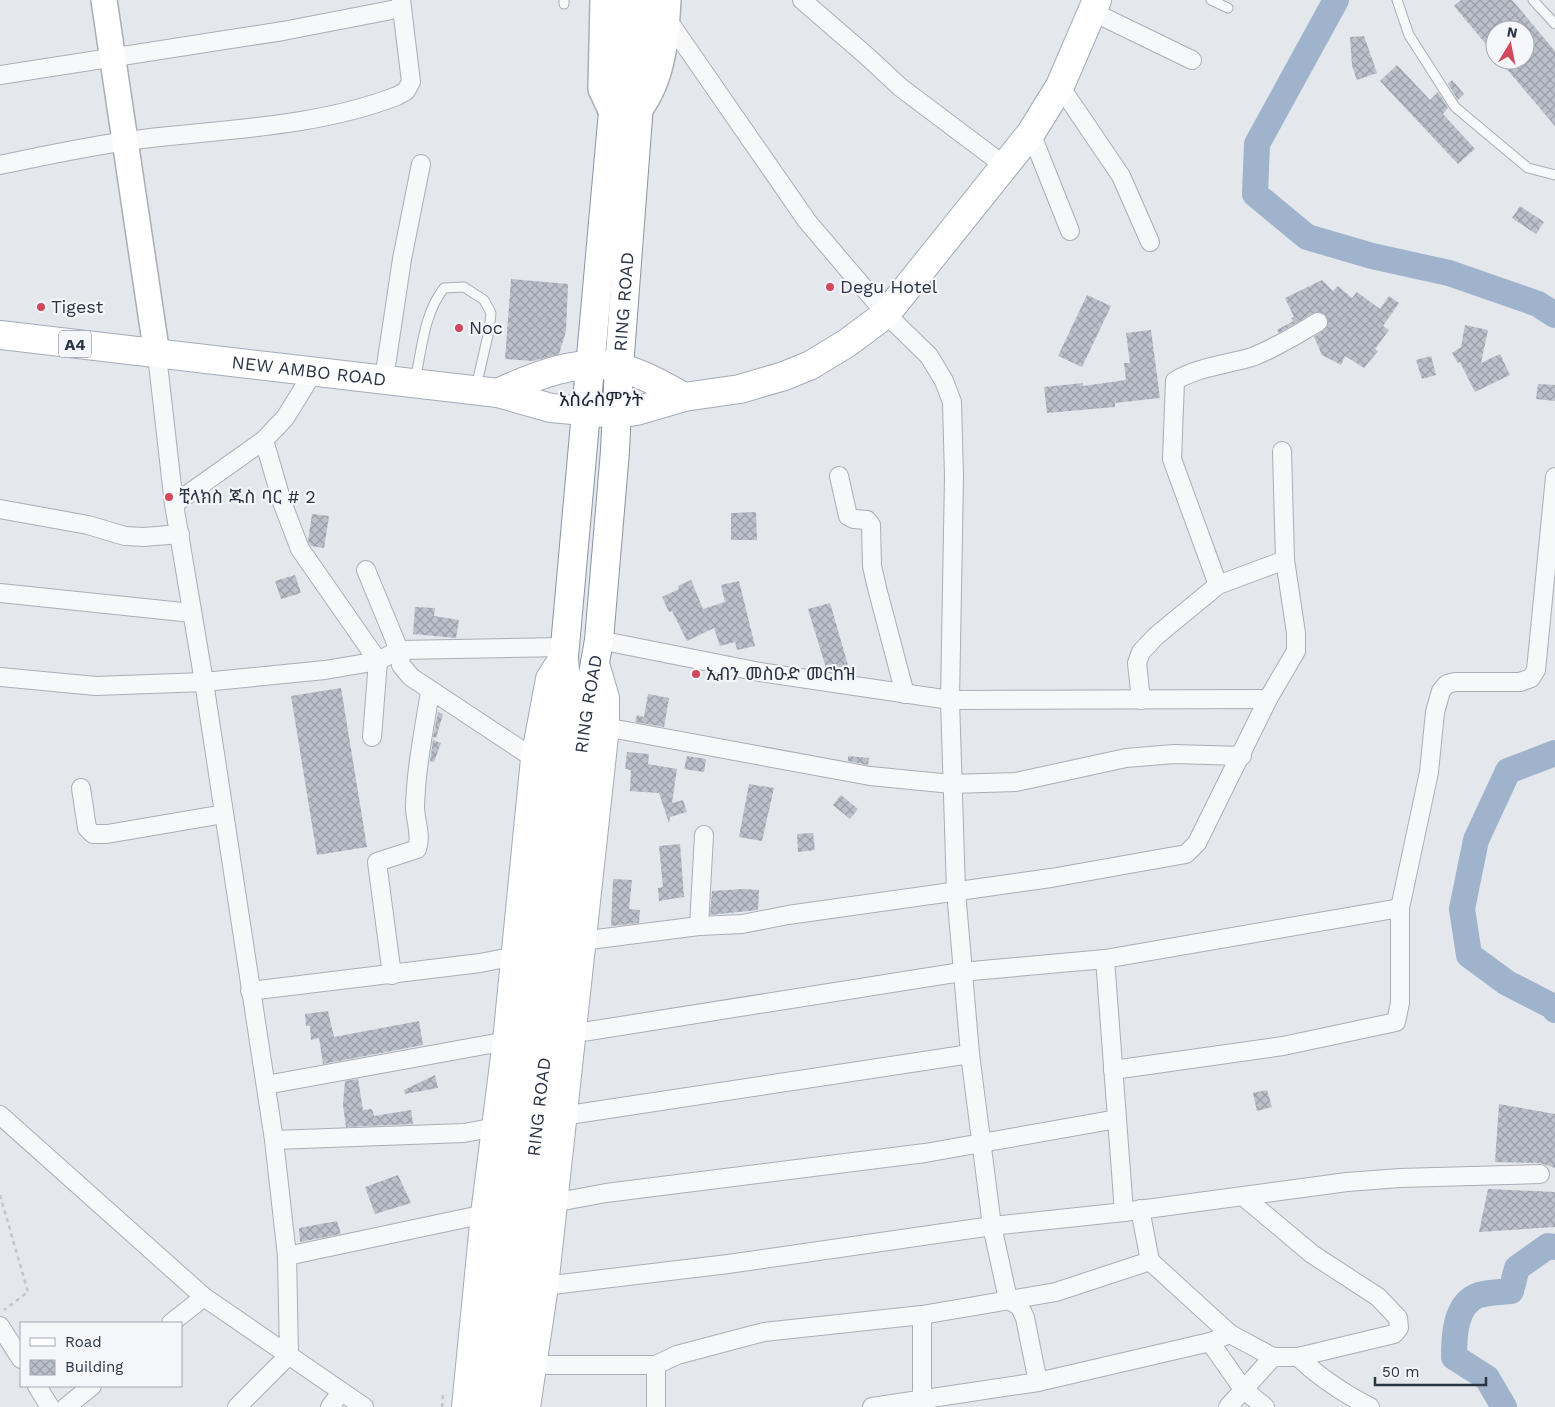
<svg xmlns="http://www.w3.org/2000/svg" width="1555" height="1407" viewBox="0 0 1555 1407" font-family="'Work Sans','Noto Sans Ethiopic',sans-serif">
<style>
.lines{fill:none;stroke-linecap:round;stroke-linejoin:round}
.river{stroke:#9fb4cc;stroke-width:26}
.building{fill:url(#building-cross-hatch)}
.lane-casing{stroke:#a9aeb7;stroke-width:11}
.street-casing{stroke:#a9aeb7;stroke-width:20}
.secondary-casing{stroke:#a9aeb7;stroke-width:28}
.primary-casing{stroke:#a3abb8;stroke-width:30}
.highway-casing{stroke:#8b94a3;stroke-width:30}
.path{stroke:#c2c5cb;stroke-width:2.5;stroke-dasharray:4 4;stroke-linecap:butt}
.lane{stroke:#f7f8fa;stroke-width:9}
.street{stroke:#f7f8fa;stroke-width:18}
.secondary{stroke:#fff;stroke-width:25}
.primary{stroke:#fff;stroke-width:28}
.highway{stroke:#fff;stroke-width:28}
.poi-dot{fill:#d1495b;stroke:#f4f6f9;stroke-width:2}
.labels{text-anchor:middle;stroke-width:4.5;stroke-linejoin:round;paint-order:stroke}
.shield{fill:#f4f6f9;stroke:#676e7b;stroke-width:1}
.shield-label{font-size:16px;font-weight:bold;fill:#2b3445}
.poi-label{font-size:18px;fill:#2b3445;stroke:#f4f6f9;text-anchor:start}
.street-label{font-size:18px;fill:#2b3445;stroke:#f4f6f9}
.neighbourhood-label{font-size:19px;fill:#1d2536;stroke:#f4f6f9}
</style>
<defs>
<pattern id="building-cross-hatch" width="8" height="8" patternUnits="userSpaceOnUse" patternTransform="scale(1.25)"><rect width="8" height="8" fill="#bbc0ca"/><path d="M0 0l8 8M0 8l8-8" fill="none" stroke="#989da6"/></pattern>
</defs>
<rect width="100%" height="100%" fill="#e4e7ec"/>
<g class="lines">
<g class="river">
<polyline points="1336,0 1257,144 1255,194 1307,237 1372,256 1449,273 1538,304 1555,315"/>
<polyline points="1555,753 1508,771 1476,840 1462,909 1469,955 1507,983 1554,1007 1555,1010"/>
<path d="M1504,1407L1487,1378L1454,1357C1454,1336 1455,1303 1479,1295C1489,1292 1501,1292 1511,1291L1517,1268L1548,1246L1555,1247"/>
</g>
</g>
<g class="building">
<polygon points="1461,0 1512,0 1555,51 1555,126 1499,60 1525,60 1525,30 1495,30 1495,55 1454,6"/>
<polygon points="1364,36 1377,73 1357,80 1352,66 1350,37"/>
<polygon points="1397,65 1430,100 1438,92 1448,108 1443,114 1475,149 1458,164 1380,81"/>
<polygon points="1452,80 1464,94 1458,100 1448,84"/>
<polygon points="1520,206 1544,222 1536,234 1512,218"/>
<polygon points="511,279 568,284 566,331 559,354 533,361 505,359"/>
<polygon points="1322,280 1333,291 1338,286 1352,298 1357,292 1380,309 1389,296 1399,303 1383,326 1389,330 1375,349 1378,351 1364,368 1345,356 1341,365 1322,355 1314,337 1327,327 1327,317 1323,313 1313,313 1279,333 1277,330 1293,321 1291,318 1294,317 1285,298"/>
<polygon points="1087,295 1111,306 1082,367 1058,356"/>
<polygon points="1465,325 1488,330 1481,363 1500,354 1510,375 1475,392 1460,362 1458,363 1452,353 1461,347"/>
<polygon points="1151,330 1160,398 1115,403 1115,407 1047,413 1044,387 1083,383 1083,386 1126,380 1124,363 1130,363 1126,333"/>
<polygon points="1431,356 1436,375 1422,379 1416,360"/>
<polygon points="1538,384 1555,385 1555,401 1536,399"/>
<polygon points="756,512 757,540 731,540 731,513"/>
<polygon points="312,514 329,516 324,548 311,546 308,541"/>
<polygon points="295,575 301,593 281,599 275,581"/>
<polygon points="691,580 703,609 725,602 721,585 739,581 755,646 737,650 735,642 720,646 714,628 687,641 672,611 669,612 662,597 679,589 678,586"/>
<polygon points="830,603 848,665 827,671 808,609"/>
<polygon points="415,607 435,608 434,616 459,620 456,638 413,634"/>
<polygon points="341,688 367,847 317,855 291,696"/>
<polygon points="648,694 669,698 664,727 635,722 637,715 644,717"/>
<polygon points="438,712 443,714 436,738 433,737"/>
<polygon points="433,740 441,743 434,762 430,761"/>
<polygon points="627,752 649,754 648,764 677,769 672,803 683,800 687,812 670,817 669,823 659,793 630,791 631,770 625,769"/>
<polygon points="687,756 706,759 704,772 684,769"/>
<polygon points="848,756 869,758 868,765 848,761"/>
<polygon points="749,784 774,788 762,841 739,837"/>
<polygon points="841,795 858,809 850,819 833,805"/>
<polygon points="813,833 815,850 798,852 797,834"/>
<polygon points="680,844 684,897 659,901 658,888 663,887 659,846"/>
<polygon points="613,879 632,880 629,909 640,910 639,923 611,926"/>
<polygon points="743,889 759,890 758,910 710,915 712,891"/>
<polygon points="328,1011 334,1037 419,1021 423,1045 323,1064 319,1038 311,1040 310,1026 306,1026 305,1014"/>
<polygon points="435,1075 438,1088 405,1094 404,1090"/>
<polygon points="358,1079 363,1110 372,1109 374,1116 411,1110 413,1124 346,1127 343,1105 345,1081"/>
<polygon points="1267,1090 1272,1107 1257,1111 1253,1093"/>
<polygon points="1499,1104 1555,1114 1555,1168 1540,1163 1495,1162"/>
<polygon points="398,1175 411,1203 375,1214 365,1187"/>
<polygon points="1488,1189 1555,1192 1555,1227 1479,1232"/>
<polygon points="337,1221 341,1234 300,1242 299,1228"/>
</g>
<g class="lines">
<g class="lane-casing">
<g id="lane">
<polyline points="1211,0 1228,8"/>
<polyline points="1397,0 1409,35 1455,107 1528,168 1555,175"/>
<polyline points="1533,0 1555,24"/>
<polyline points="564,4 564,0"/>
<path d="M415,380C422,349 424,313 444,288L464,287L484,300L491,313L489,331L476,387"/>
</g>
</g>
<g class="street-casing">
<g id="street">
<polyline points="802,0 869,58 900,87 1005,166"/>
<polyline points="1093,12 1192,60"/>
<polyline points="667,19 807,221 886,314 929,356 944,381 952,402 954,477 950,700 956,891 970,1054 992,1226 1008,1299 1020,1307 1025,1318 1038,1382 872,1407"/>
<polyline points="0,75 283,31 402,8 401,0"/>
<polyline points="1060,86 1121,176 1150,242"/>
<polyline points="1031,133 1070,231"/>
<path d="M0,165C42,156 85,147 127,141C217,129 311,129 397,96L406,91L411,82L402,8"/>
<polyline points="157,355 174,504 204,682 325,670 378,661 399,650 565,647"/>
<polyline points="384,379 402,259 421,164"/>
<polyline points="264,440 282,502 300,549 378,661 372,737"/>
<polyline points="839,476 848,516 854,519 867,520 871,525 872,566 877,588 905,694"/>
<polyline points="174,504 264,440 285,418 314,371"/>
<polyline points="0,509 88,525 125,536 144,537 180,534"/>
<polyline points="366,570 399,650 401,665 411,677 535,759"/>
<path d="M1218,585L1172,459L1175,381C1194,368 1229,364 1252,357C1276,348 1296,335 1318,322"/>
<polyline points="0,593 192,613"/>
<polyline points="599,640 760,672 950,700 1268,699"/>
<polyline points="0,677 96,686 204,682 274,1140 287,1256 289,1355 237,1407"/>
<polyline points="1141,700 1137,663 1141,652 1156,636 1218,585 1285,560"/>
<polyline points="605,727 870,776 952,784 1016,782 1126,758 1174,754 1242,756"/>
<polyline points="81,788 87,828 93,834 107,834 224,814"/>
<polyline points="699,926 704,835"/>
<polyline points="581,941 699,926 742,924 788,915 1051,878 1186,854 1197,843 1268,699 1296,651 1296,633 1285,560 1282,451"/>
<polyline points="1105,959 1124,1212"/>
<path d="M392,975L377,862L417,849C422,835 415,821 415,807C416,768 424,730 430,692"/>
<polyline points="250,991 480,963 516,956"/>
<polyline points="570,1034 961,972 1105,959 1400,908"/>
<polyline points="1113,1070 1283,1046 1396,1022 1400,1003 1400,908 1429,772 1435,712 1441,691 1447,684 1455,682 1520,682 1531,678 1536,670 1555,477"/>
<polyline points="266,1085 507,1041"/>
<polyline points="0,1115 204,1297 364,1407"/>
<polyline points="562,1116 970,1054"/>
<polyline points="274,1140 464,1133 496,1127"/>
<polyline points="1244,1197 1312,1254 1378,1297 1398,1318 1399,1328 1394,1334 1298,1357"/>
<polyline points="552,1203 606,1193 925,1153 1117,1119"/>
<path d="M1140,1209L1150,1261L1230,1334L1273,1357H1298C1320,1378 1343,1393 1370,1407"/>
<polyline points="287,1256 485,1214"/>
<polyline points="544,1286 728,1264 992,1226 1124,1212 1347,1182 1400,1178 1540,1174"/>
<polyline points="171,1323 204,1297"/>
<polyline points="0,1326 21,1359"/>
<polyline points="1210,1342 1243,1389 1265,1407"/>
<polyline points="532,1365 656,1365 677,1355 764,1332 922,1315 1056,1292 1150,1261"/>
<polyline points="656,1365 656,1407"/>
<polyline points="1038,1382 1210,1342 1230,1334"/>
<polyline points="37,1386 50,1407"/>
<polyline points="66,1407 92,1386"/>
<polyline points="330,1407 341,1392"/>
<polyline points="922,1407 922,1315"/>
<polyline points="1228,1407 1273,1357"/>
</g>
</g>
<g class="secondary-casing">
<g id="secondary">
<polyline points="104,0 157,355"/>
<polyline points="603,0 601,89 614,117"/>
<path d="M640,109C663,78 666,38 668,0"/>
</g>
</g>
<g class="primary-casing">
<g id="primary">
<path id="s1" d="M0,335L498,393L551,408L616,414L636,411L684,397L740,389L784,376L811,365L847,343L886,314L1031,133L1060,86L1097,0"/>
<path d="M498,393C534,376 580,357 621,368C644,374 664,386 684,397"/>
<polyline points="466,1407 485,1214 507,1041 535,759 550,679 564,657"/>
<polyline points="526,1407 544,1286 605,727 605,698 595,664"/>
</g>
</g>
<g class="highway-casing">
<g id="highway">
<polyline points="485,1407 566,685 564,657 623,0"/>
<path id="s2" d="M505,1407L569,843L588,702L599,640L615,451L619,367L647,0"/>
</g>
</g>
<g class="path">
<polyline points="0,1195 28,1292 4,1310"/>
<polyline points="442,1407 443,1395 447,1395"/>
</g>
<use href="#lane" class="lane"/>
<use href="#street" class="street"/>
<use href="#secondary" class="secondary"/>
<use href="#primary" class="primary"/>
<use href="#highway" class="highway"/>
</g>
<g class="poi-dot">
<circle cx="830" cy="287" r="5"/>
<circle cx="41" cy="307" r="5"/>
<circle cx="459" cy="328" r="5"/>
<circle cx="169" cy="497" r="5"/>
<circle cx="696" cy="674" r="5"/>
</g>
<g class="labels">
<rect class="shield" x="59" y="330.5" width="32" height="27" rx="4"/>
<g class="shield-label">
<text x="75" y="350">A4</text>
</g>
<g class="poi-label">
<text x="840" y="293">Degu Hotel</text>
<text x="51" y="313">Tigest</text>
<text x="469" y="334">Noc</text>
<text x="179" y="503">ቺላክስ ጁስ ባር # 2</text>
<text x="706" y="680">ኢብን መስዑድ መርከዝ</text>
</g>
<g class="street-label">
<text dy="6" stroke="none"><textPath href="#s2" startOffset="1112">RING ROAD</textPath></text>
<text dy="6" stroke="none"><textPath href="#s1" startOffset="311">NEW AMBO ROAD</textPath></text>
<text dy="6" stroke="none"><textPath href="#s2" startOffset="708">RING ROAD</textPath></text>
<text dy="6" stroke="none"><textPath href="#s2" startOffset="302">RING ROAD</textPath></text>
</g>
<g class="neighbourhood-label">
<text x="601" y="406">አስራስምንት</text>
</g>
</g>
<rect x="20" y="1322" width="162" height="65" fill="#f4f6f9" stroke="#a4a8b1"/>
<rect x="30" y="1338" width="25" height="8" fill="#ffffff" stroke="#a4a8b1"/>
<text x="65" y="1347" font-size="15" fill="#2b3445">Road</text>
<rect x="30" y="1360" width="25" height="15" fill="url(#building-cross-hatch)" stroke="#a4a8b1"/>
<text x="65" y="1372" font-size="15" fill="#2b3445">Building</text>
<g transform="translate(1510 45) rotate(10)"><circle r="24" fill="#f4f6f9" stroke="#a4a8b1"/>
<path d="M0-4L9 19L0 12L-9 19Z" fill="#d1495b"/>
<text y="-8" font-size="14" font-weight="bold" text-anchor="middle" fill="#2b3445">N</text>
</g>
<path d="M1375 1377v8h111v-8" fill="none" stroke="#2b3445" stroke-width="2.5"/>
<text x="1382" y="1377" font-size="15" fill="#2b3445" stroke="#f4f6f9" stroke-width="4" paint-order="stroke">50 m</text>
</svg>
